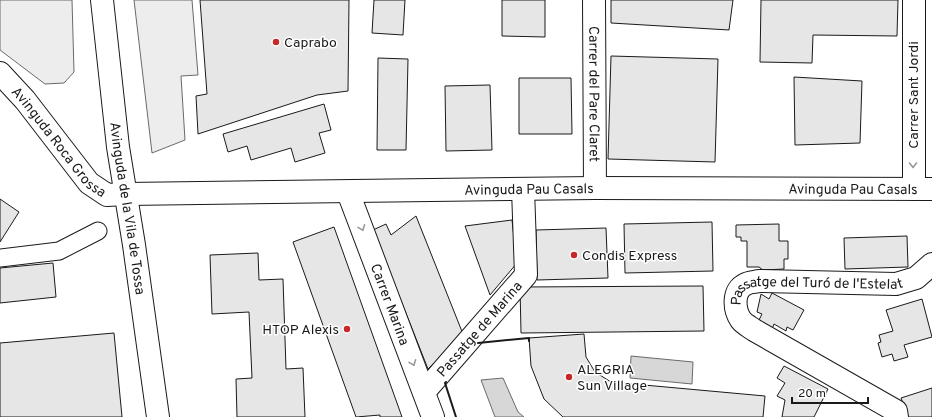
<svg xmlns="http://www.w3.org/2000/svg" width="932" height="417" viewBox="0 0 932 417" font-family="Overpass,sans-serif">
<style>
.built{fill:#ededed;stroke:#6a6a6a}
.water{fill:#d7d7d7;stroke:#6a6a6a}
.building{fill:#e6e6e6;stroke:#1a1a1a}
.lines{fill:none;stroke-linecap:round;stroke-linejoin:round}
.pedestrian-casing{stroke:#1a1a1a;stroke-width:19}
.minor-casing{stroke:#1a1a1a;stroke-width:24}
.tertiary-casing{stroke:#1a1a1a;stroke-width:24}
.secondary-casing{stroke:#1a1a1a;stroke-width:24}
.pedestrian{stroke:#fff;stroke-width:17}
.minor{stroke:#fff;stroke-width:22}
.tertiary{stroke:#fff;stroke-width:22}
.secondary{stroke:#fff;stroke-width:22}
.wall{stroke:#1a1a1a;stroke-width:2}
.oneway{stroke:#989898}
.poi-dot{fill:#c62828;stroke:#fff;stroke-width:1.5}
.labels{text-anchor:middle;stroke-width:3;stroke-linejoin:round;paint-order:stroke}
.poi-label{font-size:14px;fill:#1a1a1a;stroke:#fff;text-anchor:start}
.street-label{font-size:14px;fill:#1a1a1a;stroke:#fff}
</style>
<rect width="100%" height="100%" fill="#fff"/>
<g class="built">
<polygon points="0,0 72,0 74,72 64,83 45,84 0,50"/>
<polygon points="134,0 192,0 198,75 181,76 185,140 152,153"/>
</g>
<g class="water">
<polygon points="631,356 693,362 692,384 630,378"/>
<polygon points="503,378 518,412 524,417 495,417 481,380"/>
</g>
<g class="building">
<polygon points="200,0 349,0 348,91 317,95 198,134 196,96 207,94"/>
<polygon points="374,0 405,0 403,35 372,33"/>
<polygon points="502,0 545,0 545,37 502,36"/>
<polygon points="611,0 733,0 729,30 611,23"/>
<polygon points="761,0 898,0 897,36 813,35 812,63 760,62"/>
<polygon points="611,56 718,59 715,162 608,159"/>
<polygon points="378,58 408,59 406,150 377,150"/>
<polygon points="794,77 862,81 860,143 795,145"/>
<polygon points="519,78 571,78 572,134 519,134"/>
<polygon points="490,85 492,150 446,151 445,86"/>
<polygon points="324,104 331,130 319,133 325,153 295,162 291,148 251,160 247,146 228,152 223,134"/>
<polygon points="0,199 19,212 0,242"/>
<polygon points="416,216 463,334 428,369 373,230 386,224 391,235"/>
<polygon points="512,220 517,263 490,295 465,226"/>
<polygon points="712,222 713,271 625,273 624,224"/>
<polygon points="779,224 779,241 788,241 788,259 784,259 784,269 763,270 759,267 747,267 747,241 741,241 741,237 736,237 736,225"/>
<polygon points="334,227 402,417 380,417 380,415 356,417 293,242"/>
<polygon points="606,228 608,278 537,280 536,230"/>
<polygon points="907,236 908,267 845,269 844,238"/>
<polygon points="258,253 259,280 283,279 286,369 303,368 305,417 237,417 236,379 252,378 249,312 212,314 210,255"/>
<polygon points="53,263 56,297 0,303 0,268"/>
<polygon points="703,286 704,331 521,333 520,287"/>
<polygon points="772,293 804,310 793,330 787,327 786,331 774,324 772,329 758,322 762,314 757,312 761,294 769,299"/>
<polygon points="922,299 932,337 904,345 908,357 894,361 892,354 882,357 878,343 881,342 879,335 893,331 886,310"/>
<polygon points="114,333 122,417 0,417 0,343"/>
<polygon points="584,334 586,357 595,372 611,382 765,396 763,417 563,417 544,399 531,366 529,338"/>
<polygon points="784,366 828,389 814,417 782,417 785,400 777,396 785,383 777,378"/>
<polygon points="932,388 932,417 908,417 901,398"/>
</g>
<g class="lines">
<g class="pedestrian-casing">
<polyline id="pedestrian" points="0,258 59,251 98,231"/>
</g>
<g class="minor-casing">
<g id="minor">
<path id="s1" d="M594,0L595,188"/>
<path id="s2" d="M0,73L25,100L89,183L107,195L126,194"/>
<polyline points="914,189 914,0"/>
<path id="s3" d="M348,192L433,417"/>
<path id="s4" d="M424,392L526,275L523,189"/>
<path id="s5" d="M897,417L896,411L754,330C750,327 744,324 741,320C734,310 732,290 746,284C749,282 755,282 759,281L896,284L916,278L932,264"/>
</g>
</g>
<g class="tertiary-casing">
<g id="tertiary">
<path id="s6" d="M126,194L595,188L932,189"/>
</g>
</g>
<g class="secondary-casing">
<g id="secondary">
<path id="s7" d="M102,0L118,147L134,245L158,417"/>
</g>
</g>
<use href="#pedestrian" class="pedestrian"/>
<use href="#minor" class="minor"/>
<use href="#tertiary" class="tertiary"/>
<use href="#secondary" class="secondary"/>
<g class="wall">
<polyline points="478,343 529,338 529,341"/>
<polyline points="446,382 445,383 456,417"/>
</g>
</g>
<defs><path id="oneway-chevron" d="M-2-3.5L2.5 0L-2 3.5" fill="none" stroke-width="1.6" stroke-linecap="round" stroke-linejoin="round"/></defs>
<g class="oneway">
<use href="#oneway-chevron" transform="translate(913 165) rotate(90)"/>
<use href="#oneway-chevron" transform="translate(362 228) rotate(69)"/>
<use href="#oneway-chevron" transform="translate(413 363) rotate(69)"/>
</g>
<g class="poi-dot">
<circle cx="276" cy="42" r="4"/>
<circle cx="574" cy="255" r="4"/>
<circle cx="347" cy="329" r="4"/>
<circle cx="569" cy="377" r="4"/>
</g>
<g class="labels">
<g class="poi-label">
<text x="284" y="47">Caprabo</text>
<text x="582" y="260">Condis Express</text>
<text x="339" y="334" text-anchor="end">HTOP Alexis</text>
<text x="577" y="374">ALEGRIA<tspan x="577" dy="16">Sun Village</tspan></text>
</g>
<g class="street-label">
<text dy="5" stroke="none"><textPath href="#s1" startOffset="94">Carrer del Pare Claret</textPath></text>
<text transform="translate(913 95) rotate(-90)" y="5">Carrer Sant Jordi</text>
<text dy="5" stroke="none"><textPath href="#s2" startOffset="91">Avinguda Roca Grossa</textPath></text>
<text dy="5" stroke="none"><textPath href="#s6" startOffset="403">Avinguda Pau Casals</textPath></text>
<text dy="5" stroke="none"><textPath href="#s6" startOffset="727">Avinguda Pau Casals</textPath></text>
<text dy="5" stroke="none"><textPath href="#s7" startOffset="210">Avinguda de la Vila de Tossa</textPath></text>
<text dy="5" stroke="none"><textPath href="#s5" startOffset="293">Passatge del Turó de l'Estelat</textPath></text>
<text dy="5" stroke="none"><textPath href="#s3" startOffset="120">Carrer Marina</textPath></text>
<text dy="5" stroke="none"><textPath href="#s4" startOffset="84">Passatge de Marina</textPath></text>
</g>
</g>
<path d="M792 397v6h76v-6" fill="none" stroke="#1a1a1a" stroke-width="2"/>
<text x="798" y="397" font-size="12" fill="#1a1a1a" stroke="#ffffff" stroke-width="3" paint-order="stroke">20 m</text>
</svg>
